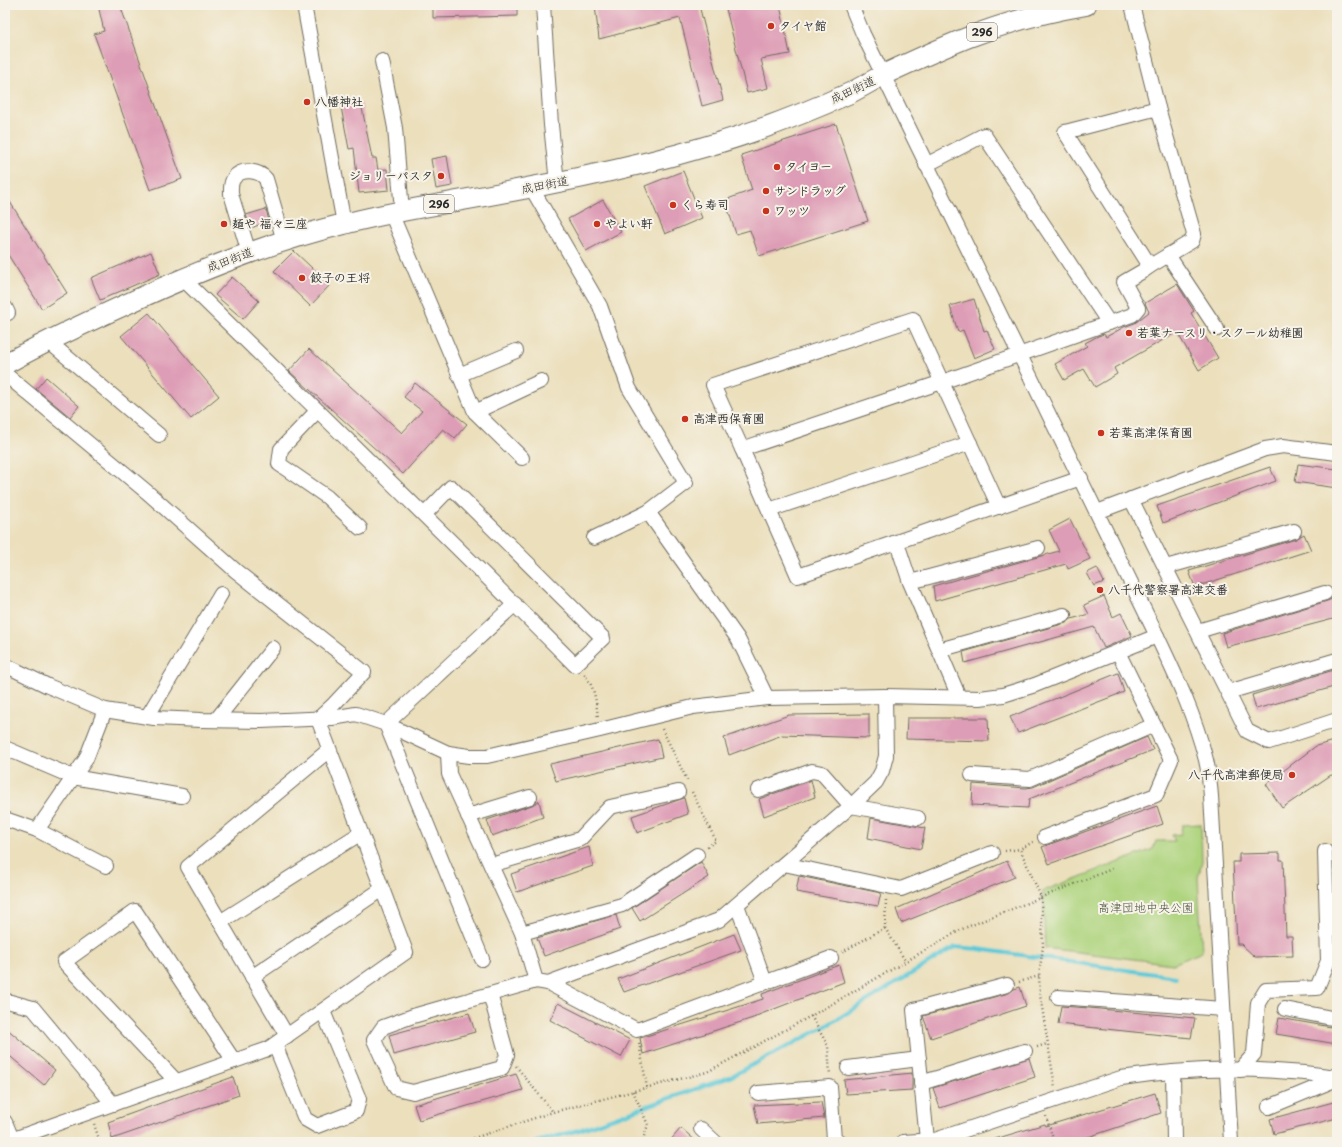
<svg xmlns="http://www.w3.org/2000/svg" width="1342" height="1147" viewBox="0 0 1342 1147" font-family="'Playpen Sans','Klee One',sans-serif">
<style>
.green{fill:#aed47e;stroke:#6c8054}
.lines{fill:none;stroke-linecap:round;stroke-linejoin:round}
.stream{stroke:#5ec9d8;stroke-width:4}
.building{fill:#de9db6}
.minor-casing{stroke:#6e6a5e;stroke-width:16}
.highway-casing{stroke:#6e6a5e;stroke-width:22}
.path{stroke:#6e6a5e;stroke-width:2.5;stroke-dasharray:1 3;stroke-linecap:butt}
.minor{stroke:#fff;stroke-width:14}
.highway{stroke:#fff;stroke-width:20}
.poi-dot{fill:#c8321e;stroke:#f7f3e8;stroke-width:1.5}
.labels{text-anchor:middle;stroke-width:4;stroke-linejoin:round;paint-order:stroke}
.shield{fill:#f7f3e8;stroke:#686764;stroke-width:1}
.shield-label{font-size:11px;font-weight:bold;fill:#2b2b2b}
.poi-label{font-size:12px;font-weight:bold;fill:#2b2b2b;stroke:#f7f3e8;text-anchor:start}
.street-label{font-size:12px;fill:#2b2b2b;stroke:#f7f3e8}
.park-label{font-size:12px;fill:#4c5540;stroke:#f7f3e8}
</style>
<rect width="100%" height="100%" fill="#f7f3e8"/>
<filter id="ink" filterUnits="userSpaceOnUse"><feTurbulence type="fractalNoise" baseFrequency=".025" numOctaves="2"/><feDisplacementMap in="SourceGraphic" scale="8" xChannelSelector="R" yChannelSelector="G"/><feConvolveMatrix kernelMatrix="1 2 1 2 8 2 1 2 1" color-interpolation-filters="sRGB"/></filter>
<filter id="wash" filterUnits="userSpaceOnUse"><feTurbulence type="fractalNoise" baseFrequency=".012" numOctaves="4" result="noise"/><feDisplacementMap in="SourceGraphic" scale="16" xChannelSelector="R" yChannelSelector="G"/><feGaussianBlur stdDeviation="0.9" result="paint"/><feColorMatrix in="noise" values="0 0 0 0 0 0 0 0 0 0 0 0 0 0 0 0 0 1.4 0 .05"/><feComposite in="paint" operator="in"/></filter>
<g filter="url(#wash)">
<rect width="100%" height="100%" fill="#ebdfbc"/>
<polygon class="green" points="1201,824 1202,862 1198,878 1202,952 1173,964 1045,948 1043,891 1153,849 1156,841 1175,841 1172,835 1181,834 1182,825"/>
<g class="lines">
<polyline class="stream" points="536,1142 579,1130 730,1077 826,1026 955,947 978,949 1176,977"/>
</g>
<g id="blocks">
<g class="building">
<polygon points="98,5 120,5 182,179 150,190 94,34 104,31"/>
<polygon points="433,5 517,5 517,16 433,18"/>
<polygon points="595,5 699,5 723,100 702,106 680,18 599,39"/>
<polygon points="725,5 780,5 790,54 761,59 768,88 747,93"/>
<polygon points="361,103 372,158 376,158 378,170 387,169 389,190 359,193 354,148 349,149 341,107"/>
<polygon points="836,124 868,221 759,256 750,230 736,234 725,200 752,190 741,155"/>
<polygon points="447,156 452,186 436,189 431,159"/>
<polygon points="683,171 702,218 665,234 645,186"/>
<polygon points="5,194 67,293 42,309 5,250"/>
<polygon points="603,200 621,232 586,251 568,219"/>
<polygon points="266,209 269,221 251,228 246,215"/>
<polygon points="294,251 330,285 310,306 274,271"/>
<polygon points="151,252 160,274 100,300 91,278"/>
<polygon points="232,277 259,301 243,319 215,295"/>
<polygon points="1177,284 1194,311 1191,313 1218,358 1199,370 1177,332 1114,368 1117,374 1095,387 1084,369 1064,380 1055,364 1087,346 1085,343 1098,336 1104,334 1106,337 1124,327 1135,323 1149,312 1145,303"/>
<polygon points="974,299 984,331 987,330 995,349 974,358 963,330 958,332 950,306"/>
<polygon points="149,313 219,396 191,419 121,336"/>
<polygon points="309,349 402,433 422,411 404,397 415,383 467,424 455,438 443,429 403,474 289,371"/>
<polygon points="46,377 79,406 70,417 36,389"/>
<polygon points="1298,464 1337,469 1337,488 1295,482"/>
<polygon points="1270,467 1276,481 1163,523 1157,506"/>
<polygon points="1070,519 1090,559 1068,569 1066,564 935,601 933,586 1059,551 1049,530"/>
<polygon points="1304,534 1311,550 1195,587 1189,571 1296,539"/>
<polygon points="1097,568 1104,582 1094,586 1087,573"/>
<polygon points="1104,596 1113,617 1121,613 1132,636 1104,648 1094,627 965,663 963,652 1066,623 1071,619 1089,614 1084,605"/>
<polygon points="1337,597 1337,618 1226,647 1222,633 1327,601"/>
<polygon points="1337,669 1337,686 1256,709 1252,695"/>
<polygon points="1118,673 1124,692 1018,733 1010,717"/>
<polygon points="869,714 869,738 782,735 729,755 724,738 789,715"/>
<polygon points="907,718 988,718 989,741 906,739"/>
<polygon points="1147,737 1153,750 1029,799 1028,808 972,805 973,784 1026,788 1033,787"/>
<polygon points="658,739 662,757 556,781 550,764"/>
<polygon points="1330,742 1337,743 1337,776 1331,775 1282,808 1266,784 1316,746"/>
<polygon points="811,780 815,797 764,816 759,799"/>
<polygon points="684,798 688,814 637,833 632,816"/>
<polygon points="539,801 543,817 492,836 487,820 532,805"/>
<polygon points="1157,806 1163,824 1049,864 1042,847"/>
<polygon points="871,818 925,828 921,849 868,838"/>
<polygon points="589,847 593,866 517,892 511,874"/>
<polygon points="1280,853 1280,860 1283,860 1286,936 1292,936 1293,956 1255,957 1241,944 1237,944 1233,862 1239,862 1239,854"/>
<polygon points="1007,861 1015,877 901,923 896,909"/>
<polygon points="701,862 709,877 640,921 632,908"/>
<polygon points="799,876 881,893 878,906 796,892"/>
<polygon points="616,915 620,929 544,956 537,938"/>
<polygon points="734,934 741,950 624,992 618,979"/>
<polygon points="839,965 844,982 756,1016 756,1017 643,1054 640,1038 763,999 762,994"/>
<polygon points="1020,987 1026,1006 931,1038 923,1016 1009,993 1014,989"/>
<polygon points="558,1003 630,1040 621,1057 550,1020"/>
<polygon points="1061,1006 1089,1008 1195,1018 1191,1038 1058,1024"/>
<polygon points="469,1013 475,1032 394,1055 389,1035"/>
<polygon points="1279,1018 1337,1028 1337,1044 1276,1034"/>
<polygon points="5,1027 55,1070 44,1085 5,1052"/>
<polygon points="1029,1058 1035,1077 940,1108 933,1088"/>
<polygon points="912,1073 912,1090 846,1094 844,1080"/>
<polygon points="516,1074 523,1090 419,1120 414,1105"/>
<polygon points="233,1077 239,1095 112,1139 108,1122"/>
<polygon points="1155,1093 1161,1113 1073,1142 1066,1142 1064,1138 1048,1142 995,1142 995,1139 1045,1124 1046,1126"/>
<polygon points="1337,1101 1337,1118 1274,1134 1270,1119"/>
<polygon points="821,1102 824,1118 758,1124 754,1105"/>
<polygon points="681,1128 697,1142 669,1142"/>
</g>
</g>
</g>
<g filter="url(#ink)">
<use href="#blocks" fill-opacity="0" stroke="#6e6a5e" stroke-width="1"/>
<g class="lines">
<g class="minor-casing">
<g id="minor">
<polyline points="304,5 344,224"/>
<polyline points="543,5 551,125 557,183"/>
<path d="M851,5L863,34L1157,636C1176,676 1195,716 1206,760C1209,772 1210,784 1211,796L1231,1142"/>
<polyline points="1132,5 1158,108"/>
<polyline points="382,61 395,128 402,211"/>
<polygon points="1158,108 1194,234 1192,241 1150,266 1065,132"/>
<polyline points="926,165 984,135 1109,323 942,382 742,449 798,576 1081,478"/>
<polyline points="531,187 600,306 629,388 686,483 648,512"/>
<polyline points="391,213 475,412 541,381"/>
<path d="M249,253L231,194C231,189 230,183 234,178C241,168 259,170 266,179L284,241"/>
<polyline points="1168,255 1217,329"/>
<path d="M183,279C314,407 446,535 575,665L603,638L451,487L424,515"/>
<polyline points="5,307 8,313 5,314"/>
<polyline points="1109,323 1132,315 1138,308 1124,282 1143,271 1150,266"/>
<polyline points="48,341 159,435"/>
<polyline points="5,374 147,492 236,571 364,672 334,704 318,719"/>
<polyline points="459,375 516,351"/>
<polyline points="317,411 281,449 279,464 327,497 360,528"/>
<polyline points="475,412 522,458"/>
<polyline points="742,449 713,385 913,319 999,507"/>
<polyline points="1131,499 1247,731 1269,742 1337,720"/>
<polyline points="769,510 970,443"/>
<polyline points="1097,512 1265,449 1283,446 1337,453"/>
<polyline points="594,538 648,512 738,639 767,698"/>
<polyline points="897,543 910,582 959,697"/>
<polyline points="1166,567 1294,531"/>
<polyline points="910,582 1038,548"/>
<polyline points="1198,631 1325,593"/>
<polyline points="939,650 1064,615"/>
<polyline points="5,665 48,686 105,710 154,718 201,720 261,721 332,718 356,714 386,724 448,753"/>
<polyline points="1228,692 1337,660"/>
<polyline points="885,696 886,756 882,771 876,782 851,806 719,920 548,983 536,981 522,933 449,774 448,753 469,756 487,756 600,730 693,707 767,698 885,696 980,698 1003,695 1035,685 1157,636"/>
<polyline points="147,717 221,594"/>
<polyline points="216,720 273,648"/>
<polyline points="5,748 73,777 182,796"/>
<polyline points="972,775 1030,779 1154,725"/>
<polyline points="758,790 812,771 822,773 851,806 918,818"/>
<polyline points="468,816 530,797"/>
<polyline points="5,819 37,830 106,866"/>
<polyline points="37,830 86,759 105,710"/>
<polyline points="1045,837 1156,795 1171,760 1118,652"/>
<polyline points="784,864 901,889 992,853"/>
<polyline points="491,865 580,839 610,807 678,792"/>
<polyline points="737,905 765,982"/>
<polyline points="220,922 361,833"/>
<polyline points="522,933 622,905 697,855"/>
<polyline points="482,959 386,724 515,604"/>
<polyline points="252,977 382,889"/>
<polyline points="548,983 637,1030 831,958"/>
<polyline points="490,994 507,1055 502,1068 413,1092 396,1088 374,1040 383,1027 413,1016 536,981"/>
<polyline points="1058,997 1223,1009"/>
<polyline points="5,1002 7,1001 33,1008 113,1104"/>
<polyline points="1285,1009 1337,1019"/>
<polyline points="287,1036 188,867 329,750"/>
<polyline points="275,1045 305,1119 317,1126 356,1111 359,1099 323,1011"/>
<polyline points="848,1068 919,1059"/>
<polyline points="1240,1070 1254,1054 1258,1003 1266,990 1317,988 1328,961 1325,851"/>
<polyline points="1173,1072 1174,1142"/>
<polyline points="176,1081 64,962 135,911 234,1061"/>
<polyline points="921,1083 1025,1051"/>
<polyline points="758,1093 830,1087 834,1139 841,1142"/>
<polyline points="1269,1107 1337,1079"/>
<polyline points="5,1122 12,1139"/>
<polyline points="701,1129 715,1142"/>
<polyline points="927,1140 914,1010 1007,985"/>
<polyline points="5,1142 268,1049 406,952 318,719"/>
<path d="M903,1142L935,1140L1121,1078C1192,1067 1266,1067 1337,1077"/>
</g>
</g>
<g class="highway-casing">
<path id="highway" d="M5,364C45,342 87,322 129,303C198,271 269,242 344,224C381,214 419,208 457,201C540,186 623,171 704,147C754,133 803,114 850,93C862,87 873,80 885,74C913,61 941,48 969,37C1007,22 1046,12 1086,5"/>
</g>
<g class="path">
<path d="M584,674C595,687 596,701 598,718"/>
<polyline points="662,729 688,782"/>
<polyline points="692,792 716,841 707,847"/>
<polyline points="1033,842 1020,849 1041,897 1043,946 1039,976 1040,995 1055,1087"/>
<polyline points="1005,851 1020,849"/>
<polyline points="886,900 885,928 906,962"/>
<polyline points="842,952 885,928"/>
<polyline points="1019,982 1039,976"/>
<polyline points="811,1016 828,1046 830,1075"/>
<polyline points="639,1043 647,1088"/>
<polyline points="1037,1047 1047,1044"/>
<polyline points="516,1066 553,1112"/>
<polyline points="5,1085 8,1094 5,1094"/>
<polyline points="633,1091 648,1125 642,1142"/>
<polyline points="1046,1116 1054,1142"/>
<polyline points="94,1124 100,1142"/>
<polyline points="462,1142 553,1112 707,1072 811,1016 962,929 1112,869"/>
</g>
<use href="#minor" class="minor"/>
<use href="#highway" class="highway"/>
</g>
</g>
<g class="poi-dot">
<circle cx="771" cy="26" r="4"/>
<circle cx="307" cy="102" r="4"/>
<circle cx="777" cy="167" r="4"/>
<circle cx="441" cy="176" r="4"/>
<circle cx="766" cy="191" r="4"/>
<circle cx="673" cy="205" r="4"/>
<circle cx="766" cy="211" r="4"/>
<circle cx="224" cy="224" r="4"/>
<circle cx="597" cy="224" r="4"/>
<circle cx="302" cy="278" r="4"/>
<circle cx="1129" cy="333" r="4"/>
<circle cx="685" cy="419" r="4"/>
<circle cx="1101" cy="433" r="4"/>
<circle cx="1100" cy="590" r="4"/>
<circle cx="1292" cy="775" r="4"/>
</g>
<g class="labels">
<g class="shield">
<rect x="967" y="23" width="30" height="18" rx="3"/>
<rect x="424" y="195" width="30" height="18" rx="3"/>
</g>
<g class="shield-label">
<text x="982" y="36">296</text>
<text x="439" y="208">296</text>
</g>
<g class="poi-label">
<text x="779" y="30">タイヤ館</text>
<text x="315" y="106">八幡神社</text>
<text x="785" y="171">タイヨー</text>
<text x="433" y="180" text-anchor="end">ジョリーパスタ</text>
<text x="774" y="195">サンドラッグ</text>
<text x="681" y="209">くら寿司</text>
<text x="774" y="215">ワッツ</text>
<text x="232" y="228">麺や 福々三座</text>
<text x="605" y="228">やよい軒</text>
<text x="310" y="282">餃子の王将</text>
<text x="1137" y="337">若葉ナースリ・スクール幼稚園</text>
<text x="693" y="423">高津西保育園</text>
<text x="1109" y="437">若葉高津保育園</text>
<text x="1108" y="594">八千代警察署高津交番</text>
<text x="1284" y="779" text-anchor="end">八千代高津郵便局</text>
</g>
<g class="street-label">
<text transform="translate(853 90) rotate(-25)" y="4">成田街道</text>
<text transform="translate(545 185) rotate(-11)" y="4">成田街道</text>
<text transform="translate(230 260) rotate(-21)" y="4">成田街道</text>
</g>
<g class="park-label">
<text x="1146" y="912">高津団地中央公園</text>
</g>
</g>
<rect width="1342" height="1147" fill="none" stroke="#f7f3e8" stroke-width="20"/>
</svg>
